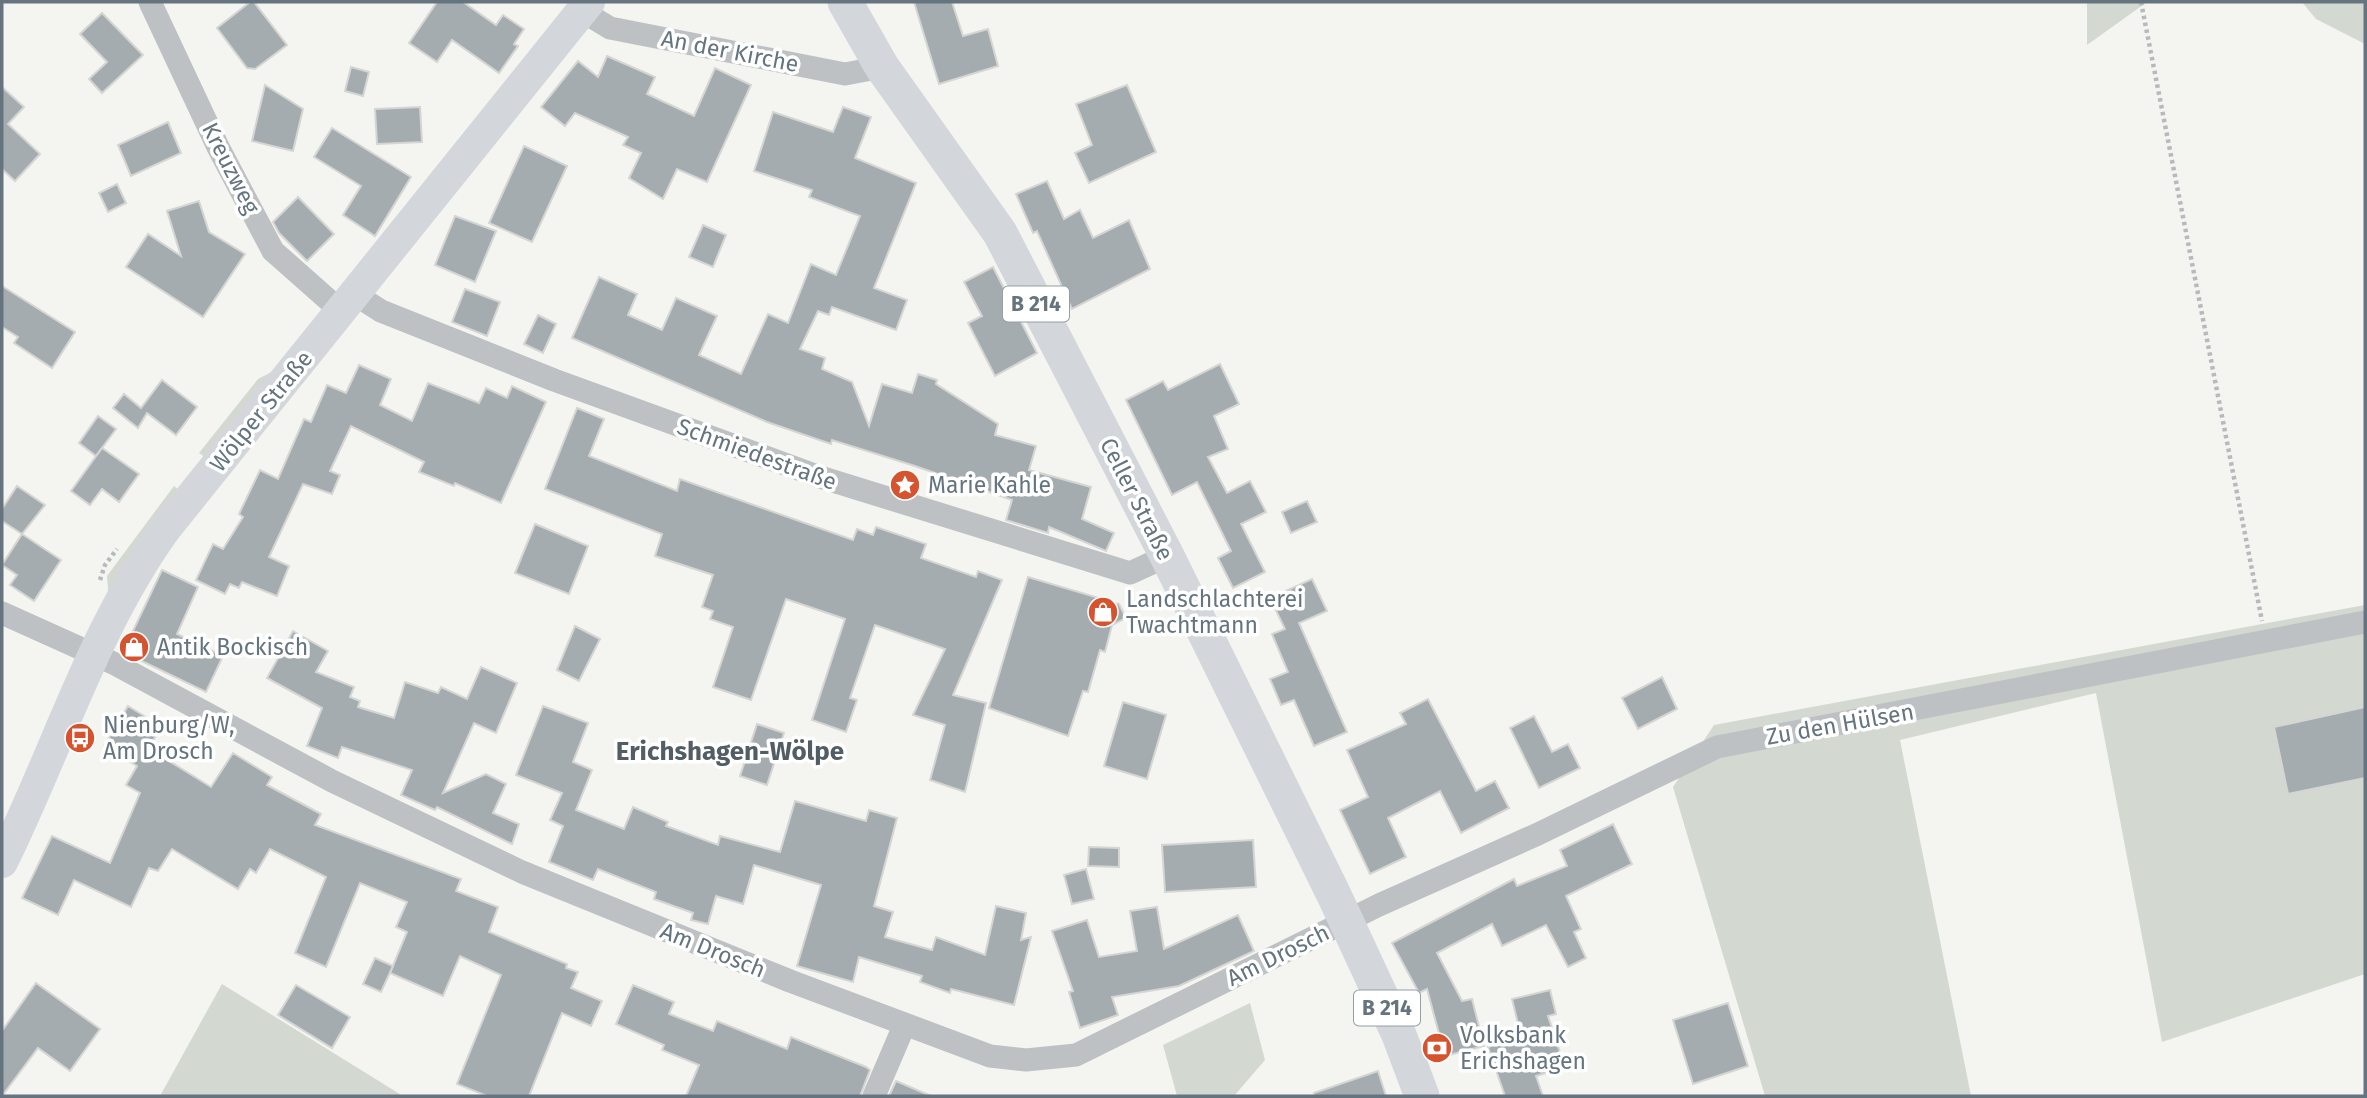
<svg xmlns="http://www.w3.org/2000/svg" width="2367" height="1098" viewBox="0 0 2367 1098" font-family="'Fira Sans',sans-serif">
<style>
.green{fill:#d3d9d0}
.building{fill:#a4acb0;stroke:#d5d5d3;stroke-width:2}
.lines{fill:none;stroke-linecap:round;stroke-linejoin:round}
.path{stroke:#b7babc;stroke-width:4.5;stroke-dasharray:3.5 3.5;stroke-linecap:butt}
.street{stroke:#bdc1c4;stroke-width:23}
.secondary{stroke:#d3d7db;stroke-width:32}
.primary{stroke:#d3d7db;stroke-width:35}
.labels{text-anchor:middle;stroke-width:7;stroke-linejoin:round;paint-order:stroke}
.shield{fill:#fff;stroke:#939ea5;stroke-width:2}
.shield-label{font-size:21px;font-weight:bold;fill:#65747f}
.street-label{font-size:23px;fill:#65747f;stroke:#fff}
.poi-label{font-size:23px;fill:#65747f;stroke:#fff;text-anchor:start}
.quarter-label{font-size:26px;font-weight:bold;fill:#525d65;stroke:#fff}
</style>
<rect width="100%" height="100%" fill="#f4f4f0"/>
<g class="green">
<polygon points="2087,2 2147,2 2087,45"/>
<polygon points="2302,2 2365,2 2365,44 2316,19"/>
<polygon points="287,364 209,460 199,453 258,379"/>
<polygon points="174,486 183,494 109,600 107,576"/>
<polygon points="2365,605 2365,974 2162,1042 2096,693 1900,740 1971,1096 1765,1096 1673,787 1714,725"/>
<polygon points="222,984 403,1096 160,1096"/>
<polygon points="1250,1003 1265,1060 1234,1096 1177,1096 1163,1045"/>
</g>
<g class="building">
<polygon points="250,2 254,2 287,45 255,69 247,68 217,28"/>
<polygon points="437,2 463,2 496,25 503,15 524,29 514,44 518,46 499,73 452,40 437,62 409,43"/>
<polygon points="914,2 952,2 963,36 988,29 998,66 939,84"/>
<polygon points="102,13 143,55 102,93 89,79 107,62 80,34"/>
<polygon points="607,56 655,77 647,94 694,116 715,68 751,85 707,182 677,169 663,199 629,178 641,153 623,145 628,137 575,113 565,126 541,107 578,61 598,77"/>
<polygon points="351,67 369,72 363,96 345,91"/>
<polygon points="265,85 303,109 293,151 252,141"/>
<polygon points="1127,85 1156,152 1089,183 1075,153 1092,145 1076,104"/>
<polygon points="2,87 24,107 8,124 40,154 15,181 2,169"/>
<polygon points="420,107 422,142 377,144 375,109"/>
<polygon points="843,107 871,117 855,158 916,183 874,288 907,300 896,330 832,307 829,315 818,311 800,349 825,358 822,369 852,382 869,426 882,384 912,393 918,374 937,380 936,384 998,424 995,435 1036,446 1029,470 1091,487 1082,519 1114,533 1106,551 1049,527 1048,533 1006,520 1012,500 915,466 832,440 831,444 767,422 572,338 599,277 637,294 628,315 662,330 676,298 717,316 699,355 741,374 768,314 788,323 811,264 836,275 860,216 809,197 812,190 754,171 773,112 833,132"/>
<polygon points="168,122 181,153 131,176 118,145"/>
<polygon points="332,128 411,177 375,236 343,215 361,186 314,157"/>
<polygon points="524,146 567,166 532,242 489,223"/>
<polygon points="1047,181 1064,219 1080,210 1093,238 1129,220 1150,269 1072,309 1037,231 1033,233 1016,194"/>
<polygon points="117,184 126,203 108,212 99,193"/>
<polygon points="298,197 334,234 307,261 279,233 273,222"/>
<polygon points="199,201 209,232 245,254 203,317 126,267 148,234 181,256 167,211"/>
<polygon points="455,216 496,231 475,282 435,265"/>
<polygon points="703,225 726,235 713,267 689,257"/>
<polygon points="993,267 1037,353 995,376 968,323 982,316 964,282"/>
<polygon points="2,286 75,332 52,368 14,343 18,337 2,327"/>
<polygon points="465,289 500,302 487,336 452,322"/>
<polygon points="538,315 556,324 543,353 524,344"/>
<polygon points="1220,364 1239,404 1214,416 1228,449 1208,457 1227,493 1250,481 1266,512 1241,524 1265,572 1233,588 1218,558 1231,551 1197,482 1172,495 1126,400 1163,381 1168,390"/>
<polygon points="359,365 391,379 380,405 412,421 428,383 479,403 486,388 507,398 512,386 546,402 501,503 455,483 454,486 419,472 424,462 351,426 330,471 340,475 332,494 303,484 269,557 289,566 277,596 242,582 239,588 230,584 225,594 196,580 213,544 223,549 243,517 239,514 260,470 278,479 304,419 311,422 327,385 346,393"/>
<polygon points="162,380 197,407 176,435 147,413 138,428 113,408 124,394 141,408"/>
<polygon points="577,408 604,419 589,456 677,491 680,479 853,540 857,529 873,535 876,527 926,544 921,558 976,577 978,571 1002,580 953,695 986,703 965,792 930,780 945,725 913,715 945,649 875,625 850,698 857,700 846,732 812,720 845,619 786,599 751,700 713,687 733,627 710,619 713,611 702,607 713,575 655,556 662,534 545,489"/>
<polygon points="98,416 116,429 96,456 79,443"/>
<polygon points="102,448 139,474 119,502 102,489 90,505 71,491"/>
<polygon points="17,486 45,505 22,534 2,521 2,509"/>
<polygon points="1307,501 1317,522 1291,533 1282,512"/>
<polygon points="535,524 588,546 569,594 515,573"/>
<polygon points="22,534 61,560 34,601 10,585 17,575 2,565"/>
<polygon points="162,570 198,587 177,634 223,656 206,692 123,652"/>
<polygon points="1028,577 1119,604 1126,618 1112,625 1105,652 1100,650 1088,692 1083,691 1068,736 989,708"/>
<polygon points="1312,579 1327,611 1299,623 1347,732 1314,746 1294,700 1281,705 1270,679 1288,672 1272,634 1285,629 1270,598"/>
<polygon points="575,626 600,639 579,681 557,670"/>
<polygon points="293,631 328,651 316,672 354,687 350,697 360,701 358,707 394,718 405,682 438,693 441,687 467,699 481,667 517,683 496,733 474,723 443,793 486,774 506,784 493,813 519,824 512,844 437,807 435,810 401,795 412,770 342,747 338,758 307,746 322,708 267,678"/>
<polygon points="1662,677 1677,709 1638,729 1622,698"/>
<polygon points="1428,699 1476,791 1495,781 1509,808 1461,833 1440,791 1388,818 1406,857 1370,874 1340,810 1368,797 1347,750 1406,724 1400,713"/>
<polygon points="1123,702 1166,715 1147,779 1104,766"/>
<polygon points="128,706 162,727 148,748 211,787 233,753 272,777 267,785 321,814 315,825 461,879 456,891 498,907 489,932 567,964 566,968 578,972 571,988 602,1001 591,1026 562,1013 529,1096 487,1096 457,1084 501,975 460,956 443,996 390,973 407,932 396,927 407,902 360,883 326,967 295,953 326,877 270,849 256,873 250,869 238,889 172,849 158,871 149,868 131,907 74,880 58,915 22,898 52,836 110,863 140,793 126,785 137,766 104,746"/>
<polygon points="543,706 588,723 573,762 592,770 576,810 624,829 633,807 668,822 666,826 718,845 720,836 780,852 795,801 866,821 869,810 897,818 874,906 893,912 885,937 932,950 936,937 985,955 996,906 1026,913 1021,940 1031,937 1014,1005 951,989 950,993 920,982 922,976 859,957 853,982 797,966 821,885 754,865 743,904 716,896 708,924 691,920 693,913 654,899 656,892 598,869 593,880 549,862 563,826 550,820 562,793 516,775"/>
<polygon points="2365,707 2365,778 2288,794 2274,727"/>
<polygon points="1534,716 1552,752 1568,744 1580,768 1539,788 1510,728"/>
<polygon points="757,724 784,733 767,785 740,776"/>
<polygon points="1613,824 1632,864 1566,896 1581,929 1574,932 1586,958 1568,967 1546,925 1502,946 1492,924 1437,953 1462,1001 1472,999 1484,1046 1445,1056 1427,989 1419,993 1392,943 1514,879 1517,886 1567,866 1560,850"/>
<polygon points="1253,840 1256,887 1165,892 1162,845"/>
<polygon points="1089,847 1119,848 1119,867 1088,866"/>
<polygon points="1086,869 1094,899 1072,904 1064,875"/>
<polygon points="1157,907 1164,949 1238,915 1254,951 1179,986 1112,997 1118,1015 1080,1028 1069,992 1073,991 1052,931 1087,920 1099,957 1137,951 1130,911"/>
<polygon points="375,958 393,966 381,992 363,984"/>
<polygon points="36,983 100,1029 70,1071 38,1048 2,1096 2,1031"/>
<polygon points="296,985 350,1017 332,1048 278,1015"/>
<polygon points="633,985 674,1002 669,1014 713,1031 717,1021 787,1049 791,1037 866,1067 870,1070 860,1096 686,1096 699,1065 662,1050 664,1045 616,1024"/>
<polygon points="1550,990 1556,1014 1548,1016 1565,1067 1536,1076 1543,1096 1505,1096 1488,1047 1521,1036 1512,999"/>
<polygon points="1728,1003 1748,1066 1693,1084 1673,1020"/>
<polygon points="1378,1071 1386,1096 1314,1096 1314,1093"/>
<polygon points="896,1081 931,1096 889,1096"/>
</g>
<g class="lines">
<g class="path">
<polyline points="2141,2 2262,621"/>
<polyline points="100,580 105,565 117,549"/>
</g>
<g class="street">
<polyline points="150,2 218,147 273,251 342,312"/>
<polyline points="582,11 610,28 845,74 882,67"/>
<polyline points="356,295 381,311 554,380 820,477 1130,573 1167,556"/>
<polyline points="2,613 113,663 332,781 522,872 790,981 990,1056 1026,1060 1076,1055 1379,905 1538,834 1717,747 2365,622"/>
<polyline points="874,1096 904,1026"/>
</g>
<path class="secondary" d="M2,862C57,751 93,629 166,528L589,2"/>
<polyline class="primary" points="845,2 882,67 1000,233 1167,556 1334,895 1399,1035 1422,1096"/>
</g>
<defs>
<g id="sight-disc" transform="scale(1.575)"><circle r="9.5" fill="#d5532f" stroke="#fff"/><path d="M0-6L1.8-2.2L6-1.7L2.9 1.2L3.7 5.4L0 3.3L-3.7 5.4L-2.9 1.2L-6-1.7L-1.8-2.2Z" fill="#fff"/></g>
<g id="shop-disc" transform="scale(1.575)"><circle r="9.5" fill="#d5532f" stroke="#fff"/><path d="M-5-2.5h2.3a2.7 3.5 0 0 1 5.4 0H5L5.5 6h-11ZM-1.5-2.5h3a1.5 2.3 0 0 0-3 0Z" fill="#fff"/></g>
<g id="bus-disc" transform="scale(1.575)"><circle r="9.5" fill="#d5532f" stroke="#fff"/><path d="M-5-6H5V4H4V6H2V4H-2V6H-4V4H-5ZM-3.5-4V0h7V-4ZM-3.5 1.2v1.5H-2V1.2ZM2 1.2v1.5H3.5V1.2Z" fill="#fff"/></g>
<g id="bank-disc" transform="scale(1.575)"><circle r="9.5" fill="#d5532f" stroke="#fff"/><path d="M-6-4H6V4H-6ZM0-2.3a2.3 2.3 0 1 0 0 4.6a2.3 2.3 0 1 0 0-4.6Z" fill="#fff"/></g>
</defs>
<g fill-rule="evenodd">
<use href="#sight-disc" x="905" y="485"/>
<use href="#shop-disc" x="1103" y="612"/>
<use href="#shop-disc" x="134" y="647"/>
<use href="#bus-disc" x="80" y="738"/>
<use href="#bank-disc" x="1437" y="1048"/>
</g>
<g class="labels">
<g class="shield">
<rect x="1003" y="286.5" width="66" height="35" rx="5"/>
<rect x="1354" y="990.5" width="66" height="35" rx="5"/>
</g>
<g class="shield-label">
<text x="1036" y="311">B 214</text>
<text x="1387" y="1015">B 214</text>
</g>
<g class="street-label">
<text transform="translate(730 51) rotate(11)" y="8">An der Kirche</text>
<text transform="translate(231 168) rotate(63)" y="8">Kreuzweg</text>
<text transform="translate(261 411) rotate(-51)" y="8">Wölper Straße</text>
<text transform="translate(757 454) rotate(20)" y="8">Schmiedestraße</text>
<text transform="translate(1137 499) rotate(63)" y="8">Celler Straße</text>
<text transform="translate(1840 724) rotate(-10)" y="8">Zu den Hülsen</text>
<text transform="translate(713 950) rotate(22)" y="8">Am Drosch</text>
<text transform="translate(1278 955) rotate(-26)" y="8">Am Drosch</text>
</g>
<g class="poi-label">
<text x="928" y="493">Marie Kahle</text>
<text x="1126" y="607">Landschlachterei<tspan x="1126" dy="26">Twachtmann</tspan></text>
<text x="157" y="655">Antik Bockisch</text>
<text x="103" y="733">Nienburg/W,<tspan x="103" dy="26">Am Drosch</tspan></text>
<text x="1460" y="1043">Volksbank<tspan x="1460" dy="26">Erichshagen</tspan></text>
</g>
<g class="quarter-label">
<text x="730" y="760">Erichshagen-Wölpe</text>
</g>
</g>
<rect width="2367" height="1098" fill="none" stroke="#65747f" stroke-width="7"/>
</svg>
